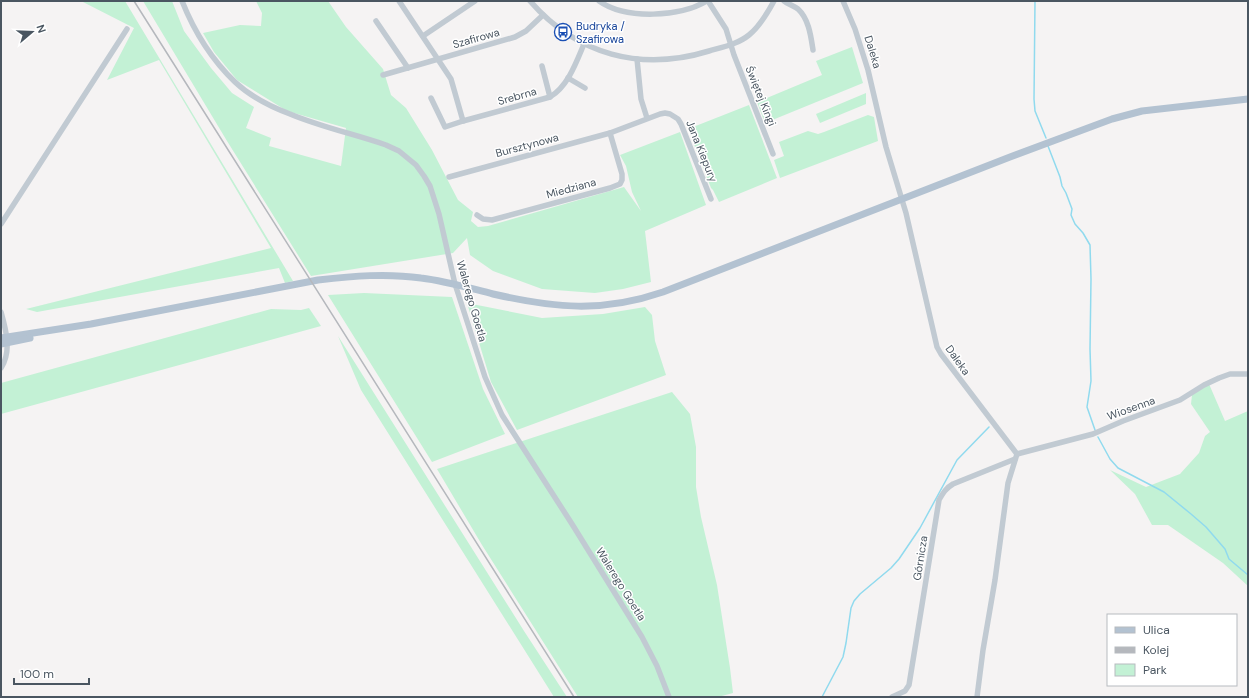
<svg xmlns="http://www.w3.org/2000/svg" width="1249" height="698" viewBox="0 0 1249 698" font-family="'DM Sans',sans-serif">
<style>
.green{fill:#c3f1d5}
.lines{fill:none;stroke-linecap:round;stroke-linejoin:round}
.stream{stroke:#90daee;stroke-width:1.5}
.minor{stroke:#c1cad2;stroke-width:5.5}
.major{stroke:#b3c2d1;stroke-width:7}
.rail{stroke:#b5b8bd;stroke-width:1.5}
.labels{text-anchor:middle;stroke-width:3;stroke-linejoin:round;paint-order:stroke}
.transit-label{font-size:11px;fill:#164399;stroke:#fff;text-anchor:start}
.street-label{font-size:11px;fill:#4a5661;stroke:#fff}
</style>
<rect width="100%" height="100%" fill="#f5f3f3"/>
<g class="green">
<polygon points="81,1 125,1 293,281 285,283 279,268 37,312 26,309 271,248 159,60 107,80 134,28"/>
<polygon points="143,1 172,1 184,31 211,68 232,93 254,107 246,128 271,138 269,146 341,166 346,128 287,111 237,80 214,52 203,33 240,25 261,26 262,13 256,1 328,1 346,27 383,69 391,95 406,108 432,150 458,200 473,212 471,221 478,227 488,226 624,187 641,211 632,192 626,166 620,155 680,132 706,205 645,231 651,282 623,289 595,293 542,289 493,271 470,255 467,238 453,253 311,276 227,141"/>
<polygon points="852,47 863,83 765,123 757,102 822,75 816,61"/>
<polygon points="866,93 866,104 820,123 816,114"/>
<polygon points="749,105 777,178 719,202 713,190 711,188 688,129"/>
<polygon points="868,115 874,117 878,141 780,178 774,160 784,156 779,142 808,131 818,134 824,132"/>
<polygon points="364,293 452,297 483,389 505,434 432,462 328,295"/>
<polygon points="467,303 542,318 603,314 645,307 652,315 655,341 666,375 517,430 491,382"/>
<polygon points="309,308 321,326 1,414 1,383 271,309 301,310"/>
<polygon points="338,336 524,631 567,697 554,697 361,390"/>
<polygon points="1209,384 1225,421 1248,411 1248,586 1223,563 1168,525 1152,525 1135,494 1110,470 1146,487 1180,474 1199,453 1205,436 1210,432 1191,404 1192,395"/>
<polygon points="672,392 690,414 696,447 696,487 701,517 717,585 730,668 733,693 718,697 578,697 482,545 437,469"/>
</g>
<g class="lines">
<g class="stream">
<polyline points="1035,1 1034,99 1035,111 1046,138"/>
<polyline points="1048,146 1060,177 1062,186 1066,193 1072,209 1071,215 1075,224 1083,233 1090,245 1091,279 1090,349 1091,381 1087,407 1095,430"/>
<polyline points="1098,437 1110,459 1118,468 1164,492 1191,514 1206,527 1225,549 1229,559 1248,575"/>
<polyline points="822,697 843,657 846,643 851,608 854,601 860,594 891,568 899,559 920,528 957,460 989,427"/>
</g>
<g class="minor">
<path d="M182,1C194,31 212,60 235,82C250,96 271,107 290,114C321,127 354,134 386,145L399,151L416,165L424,176L430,186L439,214L455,284L485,377L502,415L572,524L642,637L657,666L669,697"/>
<path d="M399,1L451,79L463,121L550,97C568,86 576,63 584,44"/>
<path d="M530,1C577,55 641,72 709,51C723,47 738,44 749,35C760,26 767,14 774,1"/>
<path d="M599,1C626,20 680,17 707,1"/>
<polyline points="708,1 726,29 734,55 773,154"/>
<path d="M784,1C788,4 794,6 798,9C809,19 811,37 813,50"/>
<polyline points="843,1 855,29 868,70 886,147 906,213 937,347 941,354 1017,454 1008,483 995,580 983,650 977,697"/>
<polyline points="376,21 408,68"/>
<polyline points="423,36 475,1"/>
<polyline points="637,59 641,99 647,118"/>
<polyline points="542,66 550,97"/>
<polyline points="383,75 515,37 526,31 543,15"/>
<polyline points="568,78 585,88"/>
<polyline points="431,98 445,127 463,121"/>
<polyline points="449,177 610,133 660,114 665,113 670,114 678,119 681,124 711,199"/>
<polyline points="477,215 483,219 492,220 610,188 620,184 622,180 622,174 610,133"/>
<polyline points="1,224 127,29"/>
<path d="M1,312C6,330 12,351 1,368"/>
<polyline points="1017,454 1093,434 1123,421 1180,400 1204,385 1219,378 1230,374 1248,374"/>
<path d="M892,697L905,691L909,685L939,500C943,493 946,488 953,484L1015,459"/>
</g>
<g class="major">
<path d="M1,338L91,324L318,280C353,276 387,273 421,278C446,281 469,288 493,294C554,308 602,313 663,292L1010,157L1112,119L1142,111L1248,99"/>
<polyline points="1,344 30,338"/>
</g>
<polyline class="rail" points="134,1 574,697"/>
</g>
<defs>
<g id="bus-ring" transform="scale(0.9)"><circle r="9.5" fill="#fff" stroke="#1a4fb4" stroke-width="1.5"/><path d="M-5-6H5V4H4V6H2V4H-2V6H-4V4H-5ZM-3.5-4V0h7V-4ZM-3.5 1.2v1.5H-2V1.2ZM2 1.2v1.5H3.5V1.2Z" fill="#1a4fb4"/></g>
</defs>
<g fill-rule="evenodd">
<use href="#bus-ring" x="563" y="32"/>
</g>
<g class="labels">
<g class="transit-label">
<text x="576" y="30">Budryka /<tspan x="576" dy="13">Szafirowa</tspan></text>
</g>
<g class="street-label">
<text transform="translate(476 38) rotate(-16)" y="4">Szafirowa</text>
<text transform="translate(873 52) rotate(73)" y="4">Daleka</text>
<text transform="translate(517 96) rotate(-16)" y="4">Srebrna</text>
<text transform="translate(761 96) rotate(68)" y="4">Świętej Kingi</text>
<text transform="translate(527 145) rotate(-15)" y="4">Bursztynowa</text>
<text transform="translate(702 151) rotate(68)" y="4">Jana Kiepury</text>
<text transform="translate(571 188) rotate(-15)" y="4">Miedziana</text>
<text transform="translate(472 301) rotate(74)" y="4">Walerego Goetla</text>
<text transform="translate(958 360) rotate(55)" y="4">Daleka</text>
<text transform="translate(1131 408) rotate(-20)" y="4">Wiosenna</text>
<text transform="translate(920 558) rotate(-81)" y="4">Górnicza</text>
<text transform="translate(621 584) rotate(58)" y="4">Walerego Goetla</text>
</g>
</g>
<rect width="1249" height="698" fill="none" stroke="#4a5661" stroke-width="4"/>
<rect x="1107" y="614" width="130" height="72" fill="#ffffff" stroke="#b7bbc0"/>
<rect x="1115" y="627" width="20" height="6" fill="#b3c2d1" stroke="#b7bbc0"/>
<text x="1143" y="634" font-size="12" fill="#4a5661">Ulica</text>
<rect x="1115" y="647" width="20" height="6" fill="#b5b8bd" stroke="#b7bbc0"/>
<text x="1143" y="654" font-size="12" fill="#4a5661">Kolej</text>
<rect x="1115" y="664" width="20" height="12" fill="#c3f1d5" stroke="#b7bbc0"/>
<text x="1143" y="674" font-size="12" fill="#4a5661">Park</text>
<g transform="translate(32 32) rotate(71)" stroke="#ffffff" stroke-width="3" paint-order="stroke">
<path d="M0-3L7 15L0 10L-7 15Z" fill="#4a5661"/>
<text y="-6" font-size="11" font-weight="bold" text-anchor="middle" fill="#4a5661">N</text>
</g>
<path d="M14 678v6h75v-6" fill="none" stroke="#4a5661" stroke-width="2"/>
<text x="20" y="678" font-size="12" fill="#4a5661" stroke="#ffffff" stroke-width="3" paint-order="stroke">100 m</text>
</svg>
